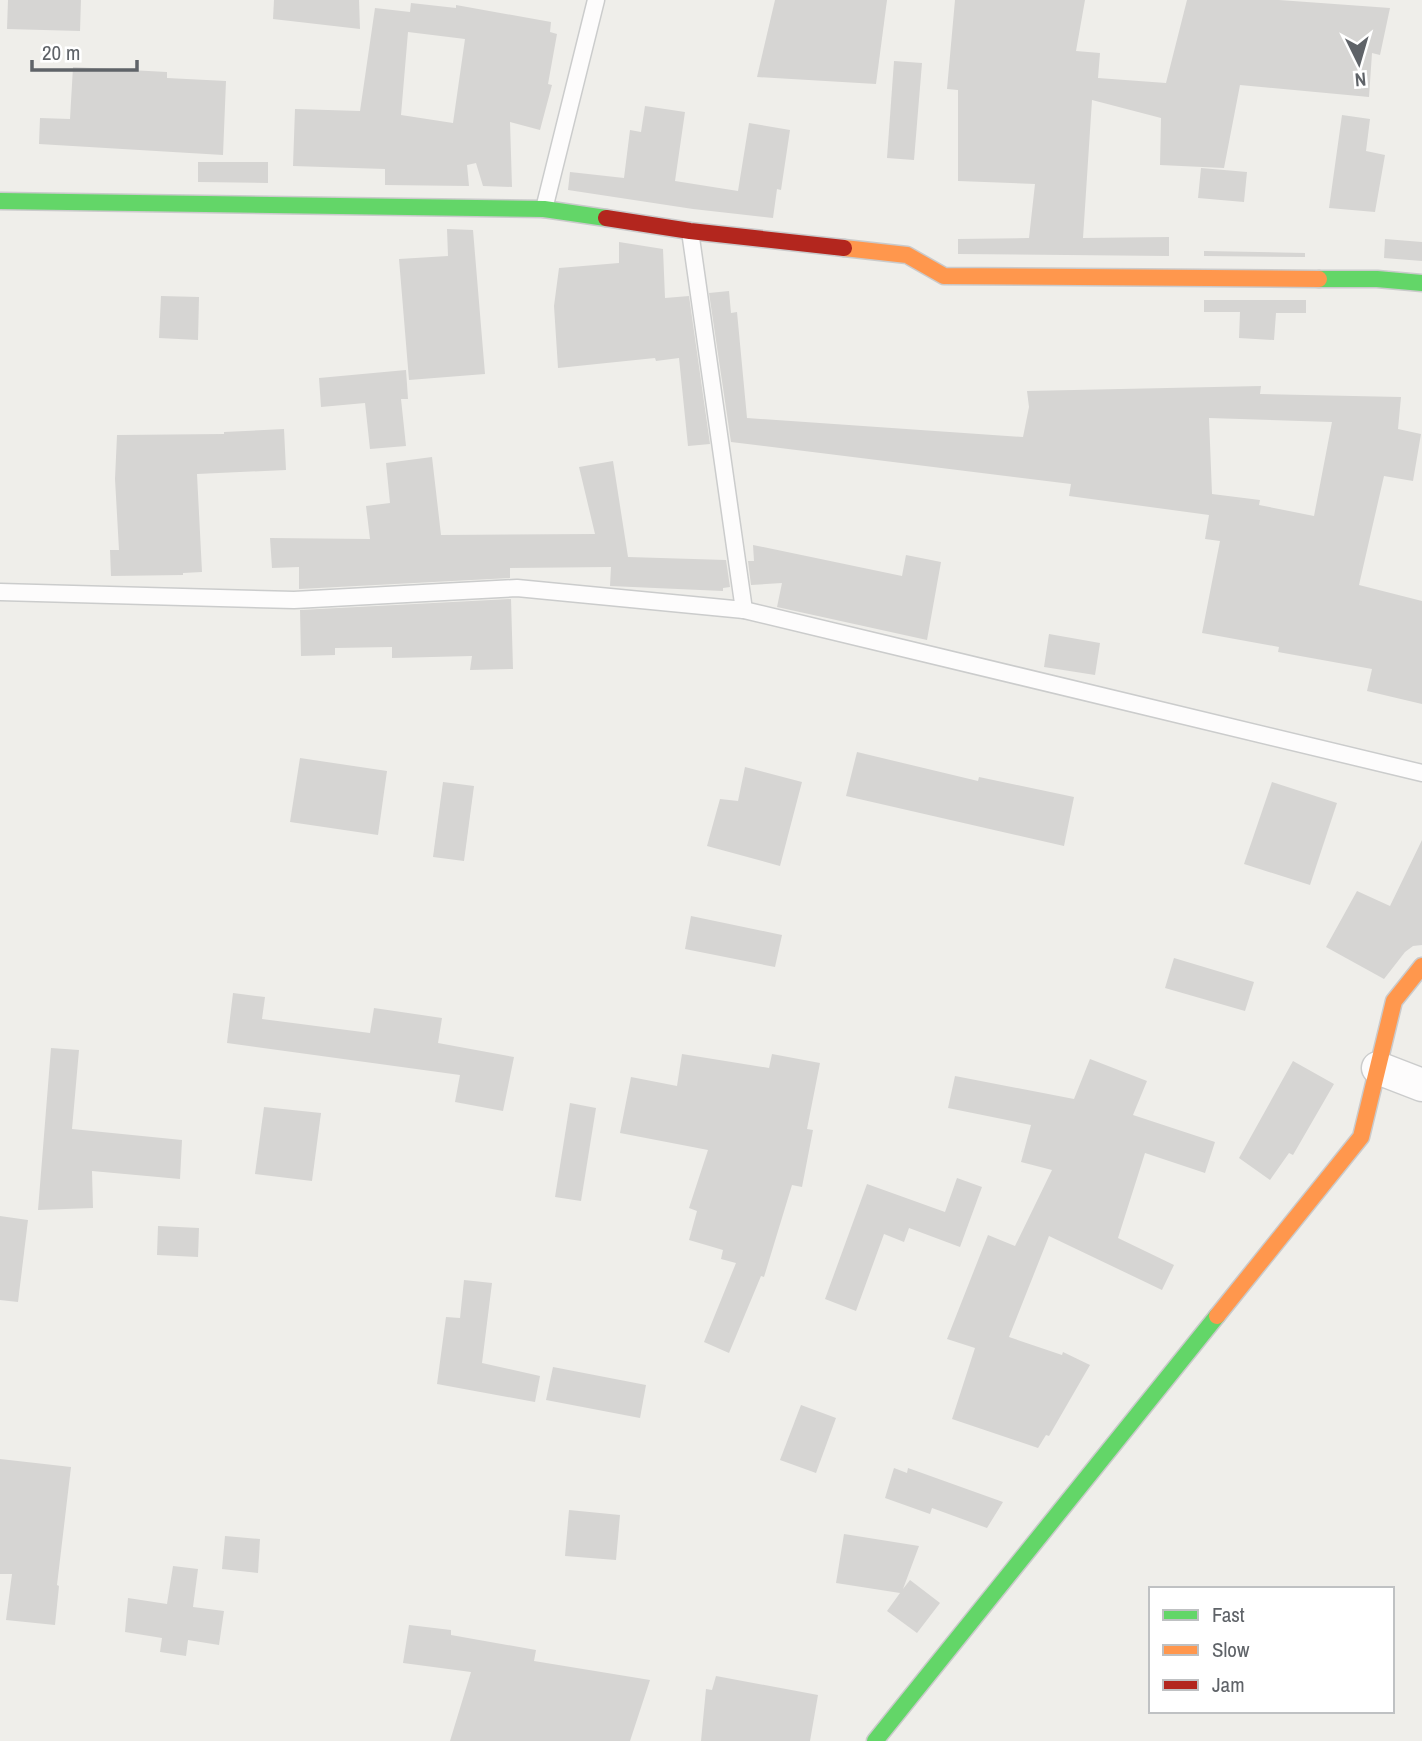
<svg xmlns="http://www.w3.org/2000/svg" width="1422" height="1741" viewBox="0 0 1422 1741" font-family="'Archivo Narrow',sans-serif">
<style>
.building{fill:#d6d5d3;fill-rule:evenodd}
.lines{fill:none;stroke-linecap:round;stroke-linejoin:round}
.lane-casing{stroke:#cbcccc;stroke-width:19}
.street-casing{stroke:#cbcccc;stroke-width:35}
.fast-casing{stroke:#cacacb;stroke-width:19}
.slow-casing{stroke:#cacacb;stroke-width:19}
.jam-casing{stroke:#cacacb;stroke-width:19}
.lane{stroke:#fdfcfc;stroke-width:16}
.street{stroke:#fdfcfc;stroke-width:32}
.fast{stroke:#63d668;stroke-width:16}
.slow{stroke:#ff974d;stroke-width:16}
.jam{stroke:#b3261e;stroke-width:16}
</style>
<rect width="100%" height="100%" fill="#efeeea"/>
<g class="building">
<polygon points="8,0 81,0 80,31 7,29"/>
<polygon points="274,0 359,0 360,29 273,19"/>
<polygon points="775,0 887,0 876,84 757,77"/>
<polygon points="955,0 1085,0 1076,51 1100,53 1098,78 1166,83 1187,0 1279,0 1390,8 1380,55 1372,53 1369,97 1240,85 1224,168 1160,165 1161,118 1092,100 1083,238 1169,237 1169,256 958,254 958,239 1029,238 1035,184 958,181 958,90 947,89"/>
<path d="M411,3L456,8V5L551,22L550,32L557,34L548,84L552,85L540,130L510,122L512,187L483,186L476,163L467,165L469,186L385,185V169L293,166L295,109L360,111L375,8L410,12ZM408,32L465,39L453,123L401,115Z"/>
<polygon points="894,61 922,63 914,160 887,158"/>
<polygon points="73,67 167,72 167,78 226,81 223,155 39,144 40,118 70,119"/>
<polygon points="645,106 685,112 675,181 738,191 749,123 790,130 781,190 777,189 773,218 693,209 568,190 570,172 624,178 630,130 641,132"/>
<polygon points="1342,115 1370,119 1366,151 1385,155 1375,212 1329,208"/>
<polygon points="198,162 268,162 268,183 198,182"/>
<polygon points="1201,168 1247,172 1244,202 1198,198"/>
<polygon points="447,229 473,230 485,374 409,380 399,259 448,256"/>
<polygon points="1385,239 1422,242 1422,261 1384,258"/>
<polygon points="619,242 663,249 665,298 689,296 710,444 688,446 679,358 656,361 655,358 558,368 554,306 559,268 619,263"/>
<polygon points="1204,251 1305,253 1305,257 1204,256"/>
<path d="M729,291L731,313L737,312L747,418L1023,437L1029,407L1027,391L1261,386L1260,394L1401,397L1398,429L1421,434L1413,481L1384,476L1359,585L1422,601V704L1367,691L1372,669L1278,652L1279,647L1202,633L1220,541L1205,539L1209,515L1069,496L1071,484L731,442L709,293ZM1209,418L1332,422L1314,516L1259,505L1260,500L1212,494Z"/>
<polygon points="161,296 199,297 198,340 159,338"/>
<polygon points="1204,300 1306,300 1306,313 1276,313 1274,340 1239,338 1240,312 1204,312"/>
<polygon points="406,370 408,399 401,399 406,446 370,449 365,403 321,407 319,378"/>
<polygon points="284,429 286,470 197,474 202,572 183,573 183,575 111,576 110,550 119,550 115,479 117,435 224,434 224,432"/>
<polygon points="432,457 441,535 595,534 579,467 613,461 628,557 726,560 730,587 723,588 723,591 610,586 611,567 510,568 510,578 299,589 299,567 272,568 270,538 370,539 366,506 390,503 386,463"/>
<polygon points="753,545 902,576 906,555 941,562 927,640 777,607 782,583 751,585 748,561 754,561"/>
<polygon points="511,599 513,669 470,670 472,656 392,658 392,647 335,648 335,655 301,656 300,610"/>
<polygon points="1049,634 1100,643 1095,675 1044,667"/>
<polygon points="857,752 978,781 979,777 1074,797 1064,846 846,796"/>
<polygon points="300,758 387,771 378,835 290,822"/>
<polygon points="745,767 802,782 780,866 707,846 720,799 738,801"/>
<polygon points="443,782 474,786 464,861 433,857"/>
<polygon points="1272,782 1337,803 1310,885 1244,864"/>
<polygon points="1422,840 1422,945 1413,946 1405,952 1384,979 1326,947 1357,891 1390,906"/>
<polygon points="691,916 782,935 775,967 685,949"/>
<polygon points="1174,958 1254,982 1245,1011 1165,988"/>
<polygon points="233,993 265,997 262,1019 370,1033 374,1008 442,1018 438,1043 514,1057 503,1111 455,1102 460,1075 227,1043"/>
<polygon points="51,1048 79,1050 72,1129 182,1140 180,1179 92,1171 93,1208 38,1210"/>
<polygon points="682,1054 769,1068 772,1054 820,1063 807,1129 813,1130 802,1187 792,1185 764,1277 761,1276 729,1353 704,1342 736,1263 721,1259 723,1250 689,1240 697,1211 689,1208 708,1150 620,1133 631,1077 677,1086"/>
<polygon points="1090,1059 1147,1081 1133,1115 1215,1142 1205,1173 1145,1153 1118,1238 1174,1265 1162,1290 1049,1236 1009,1337 1062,1355 1063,1352 1090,1365 1049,1436 1046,1435 1038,1448 952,1419 975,1348 947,1339 988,1235 1015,1246 1052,1170 1021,1162 1031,1125 948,1108 955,1076 1074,1099"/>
<polygon points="1293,1061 1334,1084 1293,1155 1289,1153 1270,1180 1239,1158"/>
<polygon points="570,1103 596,1108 581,1201 555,1197"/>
<polygon points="264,1107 321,1113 312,1181 255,1174"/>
<polygon points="957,1178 982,1187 960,1247 909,1228 904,1242 884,1234 856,1311 825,1299 867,1184 945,1212"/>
<polygon points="0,1216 28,1220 18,1302 0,1300"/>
<polygon points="158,1226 199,1228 198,1257 157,1255"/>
<polygon points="464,1280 492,1283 482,1363 540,1376 535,1402 437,1384 446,1317 460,1318"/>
<polygon points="553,1367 646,1385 640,1418 546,1400"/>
<polygon points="801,1405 836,1418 816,1473 780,1460"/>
<polygon points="0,1459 71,1467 57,1585 59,1586 55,1625 6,1620 12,1574 0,1574"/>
<polygon points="894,1468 907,1473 908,1468 1003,1502 987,1528 932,1508 930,1514 885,1498"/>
<polygon points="569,1510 620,1515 616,1560 565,1556"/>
<polygon points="844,1534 919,1546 903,1589 910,1580 940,1603 917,1633 887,1611 900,1593 836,1583"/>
<polygon points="225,1536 260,1539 258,1573 222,1569"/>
<polygon points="173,1566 198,1569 193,1607 224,1611 219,1645 188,1640 186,1656 160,1652 162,1638 125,1632 128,1598 167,1604"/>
<polygon points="409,1625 451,1630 451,1635 536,1650 534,1661 650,1680 630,1741 450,1741 471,1672 403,1663"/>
<polygon points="716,1676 818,1695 810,1741 701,1741 706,1689 712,1690"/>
</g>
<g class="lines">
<g class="lane-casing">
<g id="lane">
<polyline points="544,209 596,0"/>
<polyline points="690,231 744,610"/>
<polyline points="0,592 294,600 517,588 744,610 1422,773"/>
</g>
</g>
<g class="street-casing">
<polyline id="street" points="1378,1068 1422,1085"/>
</g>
<g class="fast-casing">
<g id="fast">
<polyline points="0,201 544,209 606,218"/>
<polyline points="1319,279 1377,279 1422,283"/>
<polyline points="875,1741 1217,1316"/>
</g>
</g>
<g class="slow-casing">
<g id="slow">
<polyline points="844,248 907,255 944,276 1319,279"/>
<polyline points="1217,1316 1361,1137 1394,1001 1422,966"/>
</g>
</g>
<g class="jam-casing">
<polyline id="jam" points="606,218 690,231 844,248"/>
</g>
<use href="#lane" class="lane"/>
<use href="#street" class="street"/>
<use href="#fast" class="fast"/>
<use href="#slow" class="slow"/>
<use href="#jam" class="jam"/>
</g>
<rect x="1149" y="1587" width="245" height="126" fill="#ffffff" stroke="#bfc1c3" stroke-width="2"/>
<rect x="1163" y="1610" width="35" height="10" fill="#63d668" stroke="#bfc1c3" stroke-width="2"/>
<text x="1212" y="1622" font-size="21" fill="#5f6368">Fast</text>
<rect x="1163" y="1645" width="35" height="10" fill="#ff974d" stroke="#bfc1c3" stroke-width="2"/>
<text x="1212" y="1657" font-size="21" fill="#5f6368">Slow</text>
<rect x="1163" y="1680" width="35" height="10" fill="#b3261e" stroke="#bfc1c3" stroke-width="2"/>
<text x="1212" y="1692" font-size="21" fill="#5f6368">Jam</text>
<g transform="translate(1359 63) rotate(175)" stroke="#ffffff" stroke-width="5" paint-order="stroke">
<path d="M0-5L12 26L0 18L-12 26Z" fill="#5f6368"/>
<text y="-10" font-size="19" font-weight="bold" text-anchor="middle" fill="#5f6368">N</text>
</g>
<path d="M32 60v10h105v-10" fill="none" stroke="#5f6368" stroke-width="3.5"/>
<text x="42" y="60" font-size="21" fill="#5f6368" stroke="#ffffff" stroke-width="5" paint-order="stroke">20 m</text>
</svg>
